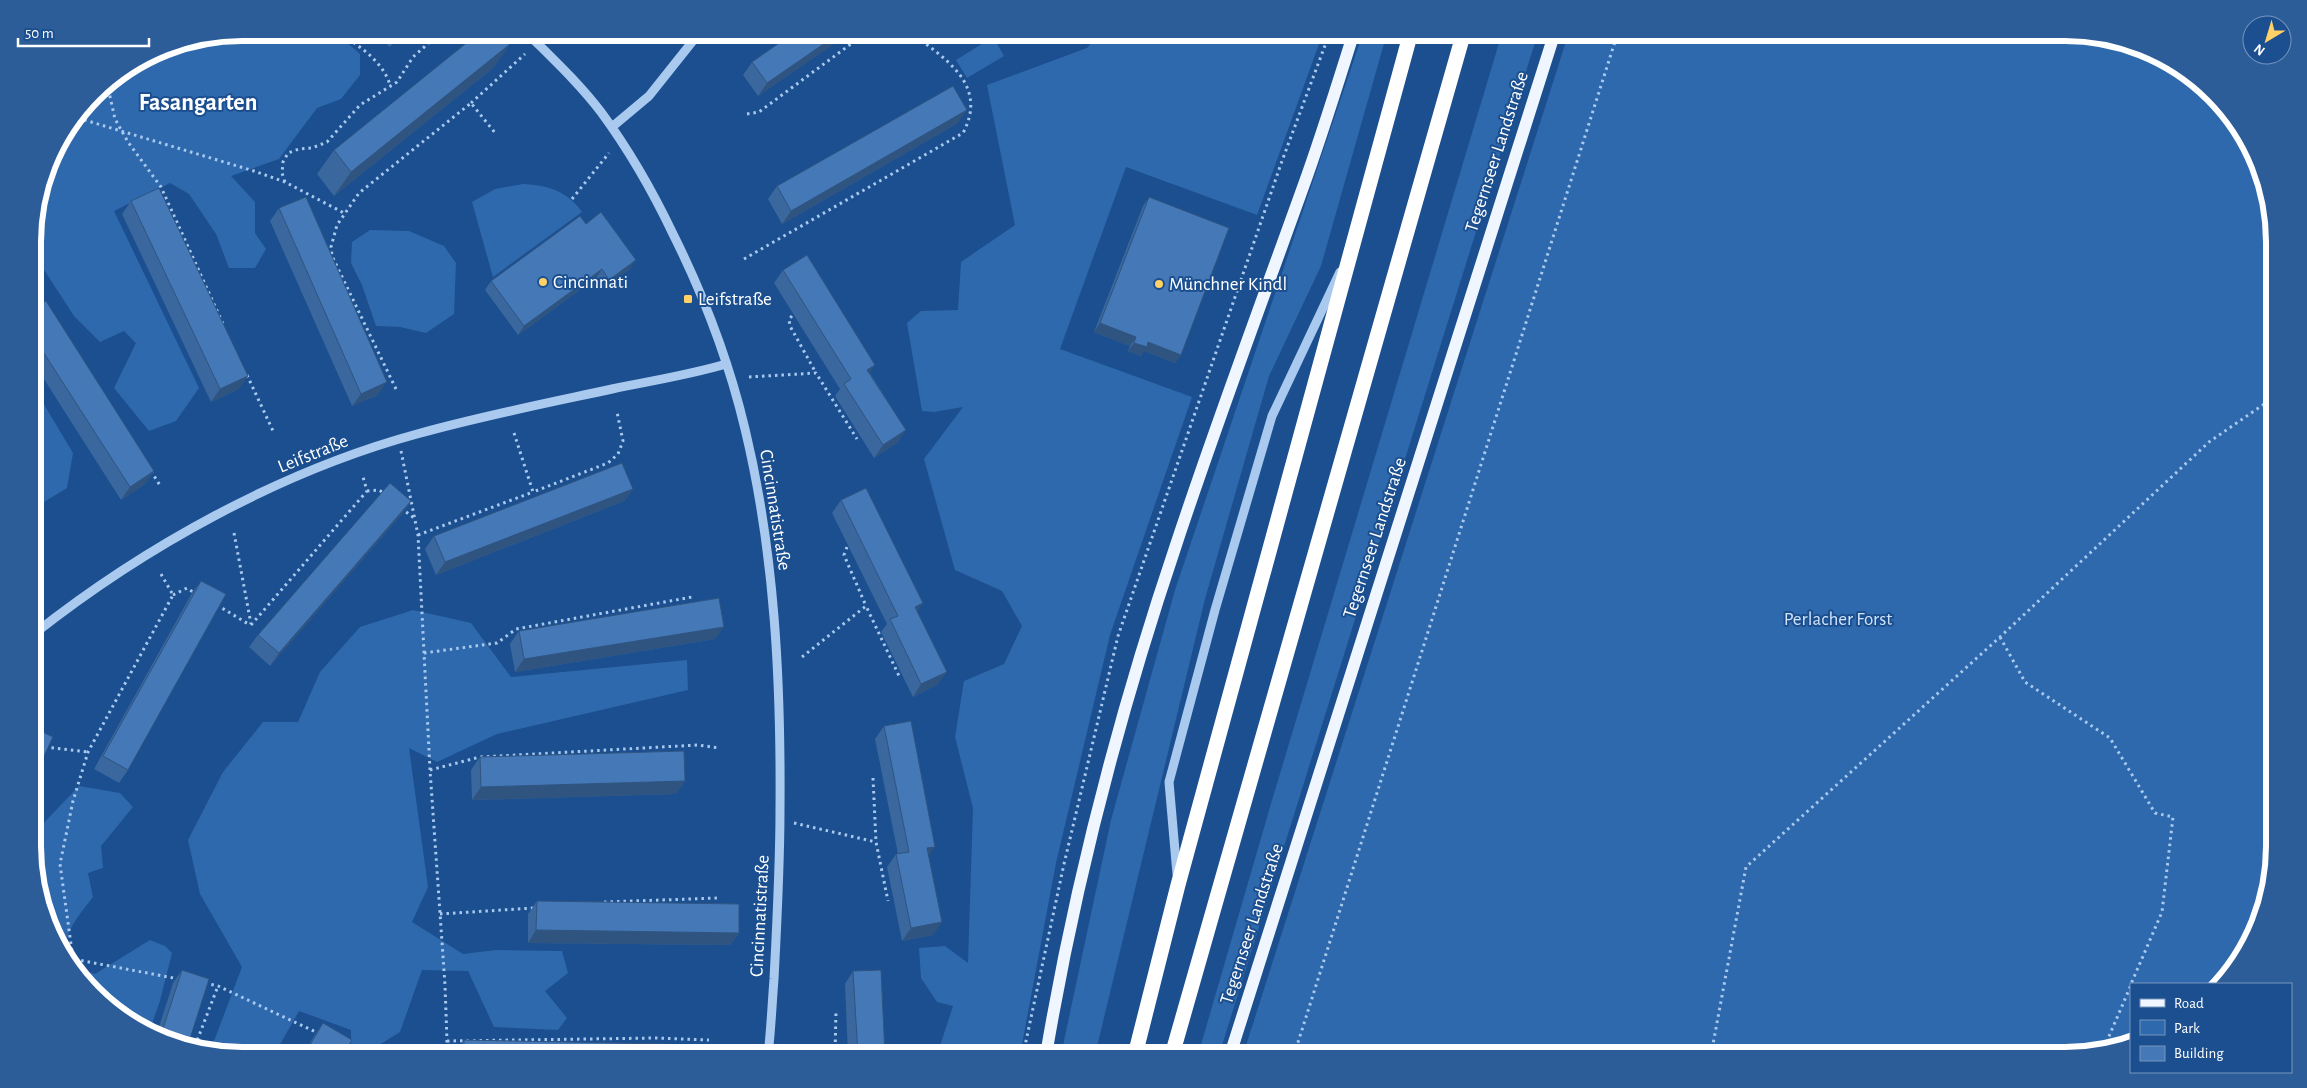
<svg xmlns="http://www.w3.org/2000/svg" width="2307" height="1088" viewBox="0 0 2307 1088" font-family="'Alegreya Sans',sans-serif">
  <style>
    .green { fill: #2e69ad }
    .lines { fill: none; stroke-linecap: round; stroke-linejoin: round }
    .path { stroke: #a9c9ee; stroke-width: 3; stroke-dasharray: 2.5 4; stroke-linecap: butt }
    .minor { stroke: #a9c9ee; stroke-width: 9 }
    .major { stroke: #f0f6ff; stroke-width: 12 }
    .highway { stroke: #fff; stroke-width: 15 }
    .wall { fill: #3a679d }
    .shaded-wall { fill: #305480 }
    .building { fill: #4478b7; stroke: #305480 }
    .poi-dot { fill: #ffd166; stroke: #1b4f8f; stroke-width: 2 }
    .labels { text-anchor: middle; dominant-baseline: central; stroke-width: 4; stroke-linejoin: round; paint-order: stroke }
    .street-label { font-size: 19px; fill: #fff; stroke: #1b4f8f }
    .poi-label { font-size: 19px; fill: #fff; stroke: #1b4f8f; text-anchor: start }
    .park-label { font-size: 19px; fill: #cfe3fa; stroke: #1b4f8f }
    .district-label { font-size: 24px; font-weight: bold; fill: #fff; stroke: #1b4f8f }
    .rim { fill: none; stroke: #fff; stroke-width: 6 }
  </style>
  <rect width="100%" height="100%" fill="#1b4f8f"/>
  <path class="green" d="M1569,32L2065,33L2145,49L2193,76L2231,115L2259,162L2273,215L2274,846L2258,926L2223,984H2131V1045L2078,1055H1243Z
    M242,33H326L344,40L360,54V75L341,99L317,108L279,159L231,176L255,202V233L266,249L255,268H229L216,234L189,194L170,183L114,211L199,388L176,421L149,431L114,388L136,343L124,331L100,342L74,316L39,262L33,258V228L54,149L104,85L162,48Z
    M1099,33H1323L1257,215L1126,167L1060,349L1192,397L1110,635L1056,863L1020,1055H937L953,1006L937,1002L921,978L919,948L945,946L968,963L973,808L955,737L964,681L1004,664L1022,626L1002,591L955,570L924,459L963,407L934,412L922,411L907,323L921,311L958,310L961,262L1015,225L987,85L1087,48Z
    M1363,33H1387L1321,266L1269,376L1205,599L1095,1055H1061L1111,820L1175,590Z
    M1502,33H1538L1219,1055H1198L1270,807Z
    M993,37L1004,56L967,78L956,60Z
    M523,184C547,185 568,191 582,212L493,277L472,202L495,189Z
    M370,230L409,231L444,246L456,263L454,314L426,333L400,327L376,326L362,285L351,263L352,242Z
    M33,386L73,453L67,488L44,502L34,486Z
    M413,610L471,623L511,677L687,660L688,690L497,734L437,762L409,748L428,887L412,922L463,954L496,950L562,951L568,973L545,991L567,1018L558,1030L494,1027L468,971L422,970L400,1032L376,1047L384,1055H351V1030L299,1011L274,1055H242L211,1049L242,967L200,894L188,840L223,772L263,722H298L320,672L360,627Z
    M79,786L120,793L133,807L101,846L103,868L88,873L93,897C80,914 60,936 67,958L48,926L34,873V829H38Z
    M150,940L165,946L172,953L160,1001L149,1032L114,1012L73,968L95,974Z"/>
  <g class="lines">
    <path class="path" d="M337,32C357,44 383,61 390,85
      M107,83L115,119L128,142L161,187L223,324
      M471,103L525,54
      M747,114L759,112L867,32
      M78,118L254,171L285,182L344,213
      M285,182L282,173L283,162L288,153L299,149L312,148L327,142L360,105L397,82L413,57L441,32
      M572,199L609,153
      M744,259L963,133C989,84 944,58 910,32
      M792,316L789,319L790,326L816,373
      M247,375L274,433
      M749,377L816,373L857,439
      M396,389L332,256L331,247L337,225L359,193L471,103L496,134
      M514,433L533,492L608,463L618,454L623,441L617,412
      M401,451L418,535L430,770L445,985L447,1041L445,1055
      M151,471L161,487
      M367,491L379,490L385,494
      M401,508L414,518
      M234,533L251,624
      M418,535L533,492
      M847,547L844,555L866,606
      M161,574L173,595L88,752L73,801L60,864L73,959L179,979
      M173,595L187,588L196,594
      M217,605L250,625
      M251,625L367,491L363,477
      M2000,637L2025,682L2110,738L2155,813L2173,817L2162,912L2131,984
      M424,653L497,643L516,629L692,597
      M802,657L866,606L900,678
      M45,747L88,752
      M430,770L480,757L698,745L719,748
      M873,778L876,842L888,901
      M794,823L876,842
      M604,902L718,898
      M440,914L533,908
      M66,957L73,959L70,963
      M205,983L218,986L320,1034
      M447,1041L656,1038L709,1040
      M344,1045L361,1055
      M195,1046L218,986
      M2106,1049L2107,1041L2131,985
      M835,1055L836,1011
      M1023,1055L1064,864L1118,636L1282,161L1330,32
      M1294,1055L1618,32
      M1711,1055L1746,867L2000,637L2209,442L2273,398"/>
    <path class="minor" d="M526,32C552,58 579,83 601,112C629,150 653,192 673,234C704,296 729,362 745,429C775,553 781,683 780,810C780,866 777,922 774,979C772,1004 771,1030 768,1055
      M612,127L649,96L700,32
      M34,634C144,547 281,471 417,434C481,416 547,403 612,389C650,381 689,375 726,364
      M1177,874L1169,782L1215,610L1272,416L1340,272"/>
    <path class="major" d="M1046,1055C1075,883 1120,711 1176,545C1217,421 1263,299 1307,176C1324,128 1339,80 1354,32
      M1230,1055L1555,32"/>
    <path class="highway" d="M1135,1055L1178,885L1411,32
      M1172,1055L1464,32"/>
  </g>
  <path class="wall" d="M372,32H402L390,47Z
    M795,32H851L758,96L743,75L752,62Z
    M510,44L493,68L334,196L317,174L334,150Z
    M958,123L782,224L768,199L777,186Z
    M1149,197L1181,355L1175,363L1144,351L1141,356L1128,351L1130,346L1094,332L1143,206Z
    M131,201L239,389L211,402L122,214Z
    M279,208L378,395L352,406L270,221Z
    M586,224L630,269L603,288L596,278L518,335L485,290L491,281Z
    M783,270L870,373L906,430L897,443L874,458L835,396L840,389L774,283Z
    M33,309L154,471L145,484L121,500L33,362Z
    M633,489L624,501L436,575L425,549L434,536Z
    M841,500L917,611L938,684L913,697L881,632L887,624L832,513Z
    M411,501L402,514L270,666L249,647L258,635Z
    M201,581L128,770L119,783L94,769L192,593Z
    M519,631L715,639L515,672L510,644Z
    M884,726L928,856L933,935L902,941L887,867L896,854H898L875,739Z
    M480,757L685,781L676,794L472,800L471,770Z
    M537,901L739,933L730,945L528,943V914Z
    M182,970L162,1039L156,1036L173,983Z
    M853,971L885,1055H848L845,984Z
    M323,1023L343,1055H303L314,1036Z
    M464,1040L666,1055H455L456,1053Z"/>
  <path class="shaded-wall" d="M401,32H402L390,47Z
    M841,32H851L758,96L767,83Z
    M510,44L493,68L334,196L351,172Z
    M967,110L958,123L782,224L791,211Z
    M636,260L630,269L603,288L609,280Z
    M602,269L596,278L518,335L524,326Z
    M1100,323L1136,337L1130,346L1094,332Z
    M1148,342L1181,355L1175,363L1144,351L1141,356L1128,351L1134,343Z
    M875,365L867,377V370Z
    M248,376L239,389L211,402L220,389Z
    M387,382L378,395L352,406L361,394Z
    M906,430L897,443L874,458L883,445Z
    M154,471L145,484L121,500L130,487Z
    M633,489L624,501L436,575L445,562Z
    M411,501L402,514L270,666L279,653Z
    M923,603L914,616L915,607Z
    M724,627L715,639L515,672L524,659Z
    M947,672L938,684L913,697L921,684Z
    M685,781L676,794L472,800L481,787Z
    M935,847L926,859L927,848Z
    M942,922L933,935L902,941L911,928Z
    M536,930L739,933L730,945L528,943Z"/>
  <path class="building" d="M480,32H501L510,44L351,172L334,150Z
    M795,32H841L767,83L752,62Z
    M953,86L967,110L791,211L777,186Z
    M159,188L248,376L220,389L131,201Z
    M306,197L387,382L361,394L279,208Z
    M1149,197L1229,228L1181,355L1148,342L1147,347L1134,343L1136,337L1100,323Z
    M601,212L636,260L609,280L602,269L524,326L491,281L580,216L586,224Z
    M807,255L875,365L867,370L906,430L883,445L844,384L851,379L783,270Z
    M46,301L154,471L130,487L33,336V309Z
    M622,463L633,489L445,562L434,536Z
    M390,483L411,501L279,653L258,635Z
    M866,488L923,603L915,607L947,672L921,684L890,619L898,616L841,500Z
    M201,581L226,594L128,770L103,756Z
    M719,598L724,627L524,659L519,631Z
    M911,721L935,847L927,848L942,922L911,928L896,854L909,852L884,726Z
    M34,728L53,737L34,777Z
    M684,751L685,781L481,787L480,757Z
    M537,901L739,904V933L536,930Z
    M182,970L209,979L188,1045L162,1039L159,1038H160Z
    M881,970L885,1055H858L853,971Z
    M323,1023L352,1040L343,1055H304Z
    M464,1040L666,1044V1055H464Z"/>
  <g class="poi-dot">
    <circle cx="543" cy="282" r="5"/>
    <circle cx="1159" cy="284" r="5"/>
    <rect x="683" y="294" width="10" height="10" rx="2.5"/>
  </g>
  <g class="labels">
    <g class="street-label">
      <text transform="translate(1497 152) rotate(-72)">Tegernseer Landstraße</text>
      <text transform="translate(313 454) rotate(-22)">Leifstraße</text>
      <text transform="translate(775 510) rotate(81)">Cincinnatistraße</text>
      <text transform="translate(1375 538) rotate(-72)">Tegernseer Landstraße</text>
      <text transform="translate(760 916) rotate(-87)">Cincinnatistraße</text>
      <text transform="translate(1252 924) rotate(-72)">Tegernseer Landstraße</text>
    </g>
    <g class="poi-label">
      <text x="553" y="282">Cincinnati</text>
      <text x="1169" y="284">Münchner Kindl</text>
      <text x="698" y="299">Leifstraße</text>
    </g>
    <g class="park-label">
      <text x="1838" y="619">Perlacher Forst</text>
    </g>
    <g class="district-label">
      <text x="198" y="103">Fasangarten</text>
    </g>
  </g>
  <path d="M0 0H2307V1088H0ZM242 41H2065A201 201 0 0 1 2266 242V846A201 201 0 0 1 2065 1047H242A201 201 0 0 1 41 846V242A201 201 0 0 1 242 41Z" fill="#2d5d98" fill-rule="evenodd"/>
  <path class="rim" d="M242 41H2065A201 201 0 0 1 2266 242V846A201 201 0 0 1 2065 1047H242A201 201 0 0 1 41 846V242A201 201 0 0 1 242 41Z"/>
  <rect x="2130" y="983" width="162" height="90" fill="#1b4f8f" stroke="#7695bc"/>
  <rect x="2140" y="999" width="25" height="8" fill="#f0f6ff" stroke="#7695bc"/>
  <text x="2174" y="1008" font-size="15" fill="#ffffff">Road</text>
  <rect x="2140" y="1020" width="25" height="15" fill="#2e69ad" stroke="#7695bc"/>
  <text x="2174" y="1033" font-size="15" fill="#ffffff">Park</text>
  <rect x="2140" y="1046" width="25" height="15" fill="#4478b7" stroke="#7695bc"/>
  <text x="2174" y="1058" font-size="15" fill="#ffffff">Building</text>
  <g transform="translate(2267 40) rotate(218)"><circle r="24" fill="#1b4f8f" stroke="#7695bc"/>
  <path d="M0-4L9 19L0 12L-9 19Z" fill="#ffd166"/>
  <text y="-8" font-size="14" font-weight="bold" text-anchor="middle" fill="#ffffff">N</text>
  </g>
  <path d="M18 38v8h131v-8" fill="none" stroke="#ffffff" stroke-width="2.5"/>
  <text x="25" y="38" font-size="15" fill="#ffffff" stroke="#1b4f8f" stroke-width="4" paint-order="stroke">50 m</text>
</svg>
